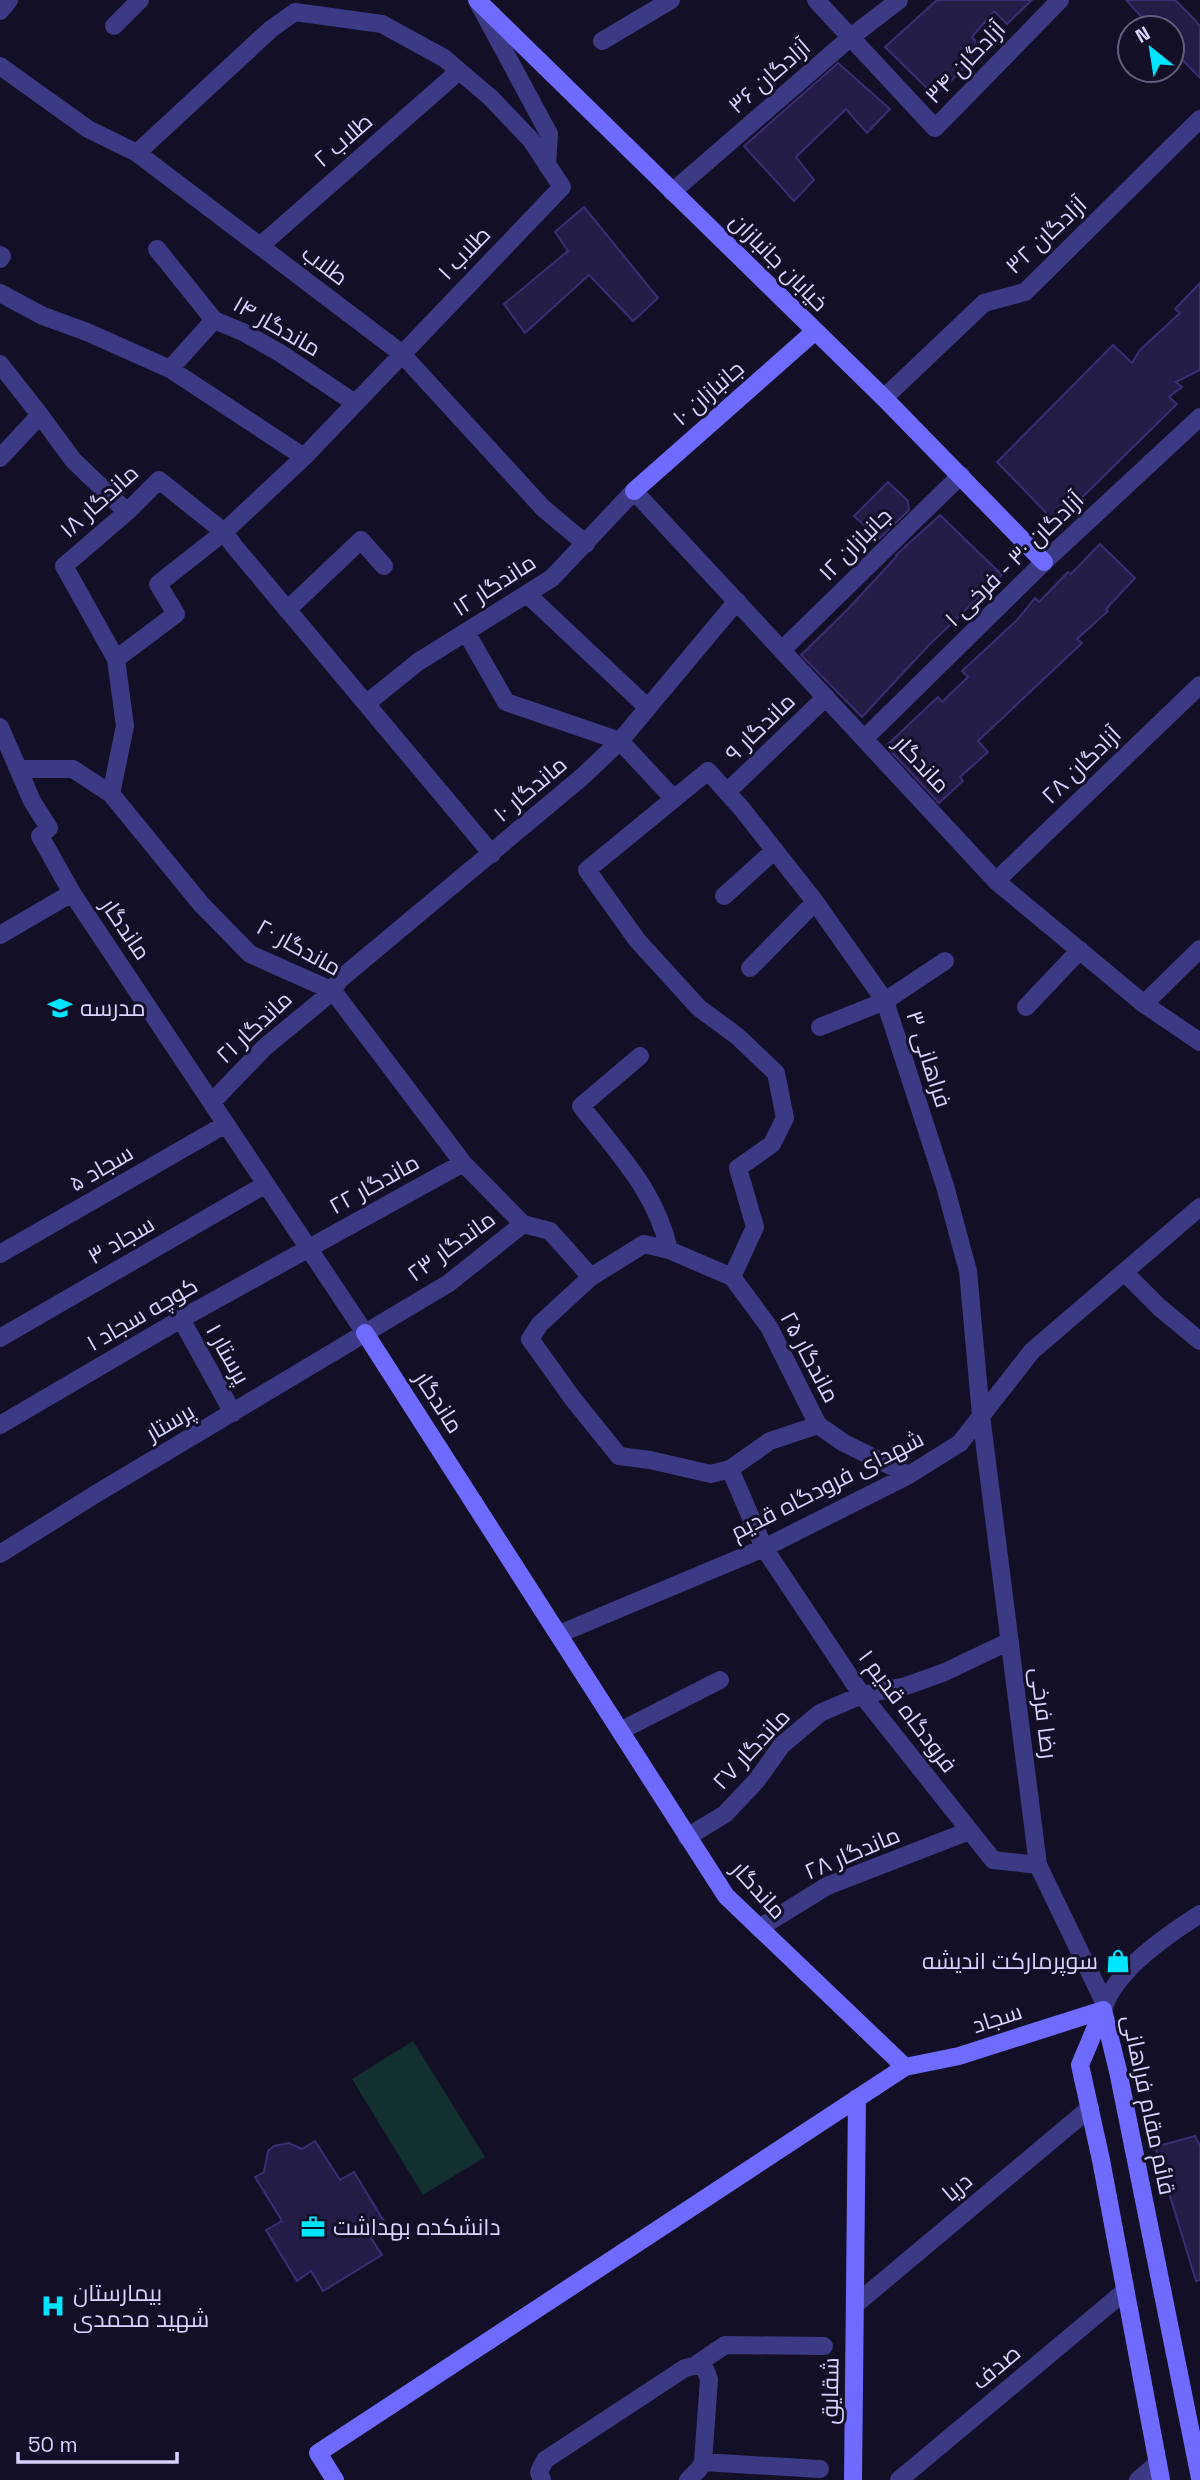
<svg xmlns="http://www.w3.org/2000/svg" width="1200" height="2480" viewBox="0 0 1200 2480" font-family="'Space Grotesk',Cairo,sans-serif">
  <style>
    .green { fill: #12302f }
    .building { fill: #241b47; stroke: #3b2d73; stroke-width: 2 }
    .lines { fill: none; stroke-linecap: round; stroke-linejoin: round }
    .street { stroke: #3d3a85; stroke-width: 18 }
    .secondary { stroke: #6f6bff; stroke-width: 18 }
    .labels { text-anchor: middle; dominant-baseline: central; stroke-width: 6; stroke-linejoin: round; paint-order: stroke }
    .street-label { font-size: 23px; fill: #d9d4ff; stroke: #130f26 }
    .poi-label { font-size: 23px; fill: #d9d4ff; stroke: #130f26; text-anchor: start }
  </style>
  <rect width="100%" height="100%" fill="#130f26"/>
  <path class="green" d="M413,2041L485,2157L423,2195L352,2079Z"/>
  <path class="building" d="M937,0H1032L1007,24L994,11L972,37L983,50L935,96L885,47Z
    M1126,0H1175L1192,17L1200,26V78L1172,49V28H1152Z
    M838,63L890,109L867,133L846,109L796,157L814,180L794,201L744,146Z
    M584,207L658,298L633,321L589,275L525,333L504,304L568,251L555,232Z
    M1200,283V370L1176,382L1182,387L1169,397L1177,404L1056,523L997,462L1113,345L1132,363L1140,350L1180,313L1175,309Z
    M888,482L908,501L909,510L879,539L854,516Z
    M940,515L1002,575L929,645L862,717L801,655L847,610L897,556L896,555Z
    M1100,544L1135,578L1106,609L1108,611L1077,639L1082,643L978,741L988,752L960,777L963,781L939,803L886,746L938,697L942,702L968,677L962,671L1017,620L1035,598L1039,602L1068,572L1071,574Z
    M1195,2136L1200,2146V2280L1196,2281L1155,2147Z
    M315,2141L340,2180L354,2172L388,2228L371,2238L382,2255L323,2291L311,2271L297,2281L266,2230L282,2221L255,2177L264,2172L268,2151L274,2146L289,2143L302,2149Z"/>
  <g class="lines">
    <path class="street" d="M816,0L935,128L1060,0
      M480,6L549,134L547,165
      M0,11L9,0
      M114,26L140,0
      M602,41L671,0
      M0,66L88,129L137,153L401,353L543,508L586,544
      M672,192L851,37L899,0
      M260,246L459,71
      M157,249L214,320L243,332L280,353L355,403
      M0,255L2,256L0,259
      M0,293L43,316L87,332L170,369L304,457
      M0,364L40,415L0,458
      M170,369L214,320
      M884,398L984,303L1025,292L1200,119
      M40,415L73,460L127,512
      M527,594L647,707
      M287,610L361,540L384,566
      M466,632L506,702L620,741L673,798
      M783,649L961,475
      M116,659L176,614L158,584L224,532L304,457L562,187L531,140L491,98L444,58L382,24L295,12L271,29L137,153
      M367,703L418,662L552,578L634,491L996,881L1144,1004L1200,1042
      M0,727L32,801L49,828L40,836L72,893L365,1333
      M865,738L1044,562L1200,417
      M18,769H73L111,794L201,904L250,954L333,991L463,1163L523,1224
      M727,792L826,697
      M111,794L125,726L116,659L64,566L127,512L159,480L224,532L234,546L492,854
      M996,881L1200,685
      M724,896L775,850
      M0,935L72,893
      M750,968L815,902
      M1144,1004L1200,949
      M1026,1007L1080,950
      M820,1027L885,1001L945,961
      M640,1056L581,1106C617,1152 656,1191 669,1250
      M212,1102L265,1047L333,991L339,980L582,777L620,741L737,601
      M0,1254L226,1124
      M1125,1273L1159,1307L1200,1341
      M591,1277L540,1324L530,1339L573,1399L619,1456L650,1460L711,1474L730,1469L770,1441L818,1425L769,1327L732,1277
      M181,1319L233,1413
      M0,1338L266,1184
      M0,1425L181,1319L463,1163
      M818,1425L844,1443L909,1475
      M730,1469L764,1548L862,1695L993,1860L1038,1865
      M0,1554L94,1495L449,1283L523,1224L550,1231L591,1277L644,1244L669,1250L732,1277L755,1227L738,1168L772,1144L785,1118L776,1073L737,1036L699,1008L637,940L587,870L708,771L742,809L813,899L885,1001L945,1186L968,1271L981,1415L1038,1865L1105,2004
      M559,1634L764,1548L909,1475L960,1443L1032,1351L1200,1207
      M620,1731L720,1680
      M687,1837L725,1814L757,1780L782,1745L820,1713L862,1695L906,1686L945,1672L1010,1641
      M759,1928L827,1886L969,1831
      M1103,2010C1114,1971 1167,1935 1200,1914
      M856,2304L1090,2108
      M697,2364L725,2345L824,2346
      M703,2462L820,2469
      M542,2480L539,2472L545,2460L685,2368L703,2364L709,2379L703,2462L699,2469L688,2480
      M899,2480L1125,2291
      M1138,2480L1158,2463"/>
    <path class="secondary" d="M477,0L884,398L1044,562
      M634,491L814,332
      M365,1333L726,1896L905,2067
      M1103,2010L1080,2065L1101,2160L1161,2480
      M1103,2010L1118,2071L1200,2478
      M335,2480L318,2453L905,2067L959,2056L1103,2010
      M853,2480L857,2098"/>
  </g>
  <defs>
    <g id="school-bare" transform="scale(1.89)"><path d="M0-5L7-2L0 1L-7-2ZM-4 1L0 2.5L4 1V4Q0 6-4 4Z" fill="#00e5ff" stroke="#130f26" stroke-width="2.5" paint-order="stroke"/></g>
    <g id="shop-bare" transform="scale(1.89)"><path d="M-5-2.5h2.3a2.7 3.5 0 0 1 5.4 0H5L5.5 6h-11ZM-1.5-2.5h3a1.5 2.3 0 0 0-3 0Z" fill="#00e5ff" stroke="#130f26" stroke-width="2.5" paint-order="stroke"/></g>
    <g id="office-bare" transform="scale(1.89)"><path d="M-6-3h4V-5.5h4V-3h4V5H-6ZM-1-4.5V-3h2v-1.5ZM-6 0V1H6V0Z" fill="#00e5ff" stroke="#130f26" stroke-width="2.5" paint-order="stroke"/></g>
    <g id="hospital-bare" transform="scale(1.89)"><path d="M-5-5h3v3.5h4V-5h3V5h-3V1.5h-4V5h-3Z" fill="#00e5ff" stroke="#130f26" stroke-width="2.5" paint-order="stroke"/></g>
  </defs>
  <g fill-rule="evenodd">
    <use href="#school-bare" x="60" y="1008"/>
    <use href="#shop-bare" x="1118" y="1961"/>
    <use href="#office-bare" x="313" y="2227"/>
    <use href="#hospital-bare" x="53" y="2306"/>
  </g>
  <g class="labels">
    <g class="street-label">
      <text transform="translate(965 62) rotate(-46)">آزادگان ۳۴</text>
      <text transform="translate(769 76) rotate(-41)">آزادگان ۳۶</text>
      <text transform="translate(343 140) rotate(-41)">طلاب ۲</text>
      <text transform="translate(1046 235) rotate(-43)">آزادگان ۳۲</text>
      <text transform="translate(464 253) rotate(-46)">طلاب ۱</text>
      <text transform="translate(779 262) rotate(45)">خیابان جانبازان</text>
      <text transform="translate(325 265) rotate(37)">طلاب</text>
      <text transform="translate(277 326) rotate(30)">ماندگار ۱۴</text>
      <text transform="translate(708 393) rotate(-41)">جانبازان ۱۰</text>
      <text transform="translate(99 501) rotate(-42)">ماندگار ۱۸</text>
      <text transform="translate(855 544) rotate(-45)">جانبازان ۱۲</text>
      <text transform="translate(1014 559) rotate(-44)">آزادگان ۳۰ - فرخی ۱</text>
      <text transform="translate(494 585) rotate(-33)">ماندگار ۱۲</text>
      <text transform="translate(760 727) rotate(-44)">ماندگار ۹</text>
      <text transform="translate(922 764) rotate(47)">ماندگار</text>
      <text transform="translate(1081 765) rotate(-44)">آزادگان ۲۸</text>
      <text transform="translate(530 789) rotate(-40)">ماندگار ۱۰</text>
      <text transform="translate(126 929) rotate(56)">ماندگار</text>
      <text transform="translate(299 947) rotate(29)">ماندگار ۲۰</text>
      <text transform="translate(254 1027) rotate(-43)">ماندگار ۲۱</text>
      <text transform="translate(929 1059) rotate(72)">فراهانی ۳</text>
      <text transform="translate(101 1168) rotate(-30)">سجاد ۵</text>
      <text transform="translate(374 1184) rotate(-29)">ماندگار ۲۲</text>
      <text transform="translate(121 1240) rotate(-30)">سجاد ۳</text>
      <text transform="translate(451 1246) rotate(-36)">ماندگار ۲۳</text>
      <text transform="translate(142 1314) rotate(-30)">کوچه سجاد ۱</text>
      <text transform="translate(228 1354) rotate(61)">پرستار ۱</text>
      <text transform="translate(810 1357) rotate(62)">ماندگار ۲۵</text>
      <text transform="translate(439 1402) rotate(57)">ماندگار</text>
      <text transform="translate(170 1422) rotate(-30)">پرستار</text>
      <text transform="translate(827 1485) rotate(-27)">شهدای فرودگاه قدیم</text>
      <text transform="translate(908 1711) rotate(53)">فرودگاه قدیم ۱</text>
      <text transform="translate(1044 1713) rotate(83)">رضا فرخی</text>
      <text transform="translate(751 1749) rotate(-47)">ماندگار ۲۷</text>
      <text transform="translate(852 1853) rotate(-23)">ماندگار ۲۸</text>
      <text transform="translate(759 1890) rotate(48)">ماندگار</text>
      <text transform="translate(997 2018) rotate(-18)">سجاد</text>
      <text transform="translate(1149 2105) rotate(78)">قائم مقام فراهانی</text>
      <text transform="translate(957 2187) rotate(-40)">دریا</text>
      <text transform="translate(996 2367) rotate(-40)">صدف</text>
      <text transform="translate(830 2391) rotate(-89)">شقایق</text>
    </g>
    <g class="poi-label">
      <text x="80" y="1008">مدرسه</text>
      <text x="1098" y="1961" text-anchor="end">سوپرمارکت اندیشه</text>
      <text x="333" y="2227">دانشکده بهداشت</text>
      <text x="73" y="2293">بیمارستان<tspan x="73" dy="26">شهید محمدی</tspan></text>
    </g>
  </g>
  <g transform="translate(1151 49) rotate(330)"><circle r="33" fill="#130f26" stroke="#625e7d" stroke-width="2"/>
  <path d="M0-5L12 26L0 18L-12 26Z" fill="#00e5ff"/>
  <text y="-10" font-size="19" font-weight="bold" text-anchor="middle" fill="#d9d4ff">N</text>
  </g>
  <path d="M18 2452v10h159v-10" fill="none" stroke="#d9d4ff" stroke-width="3.5"/>
  <text x="28" y="2452" font-size="21" fill="#d9d4ff" stroke="#130f26" stroke-width="5" paint-order="stroke">50 m</text>
</svg>
